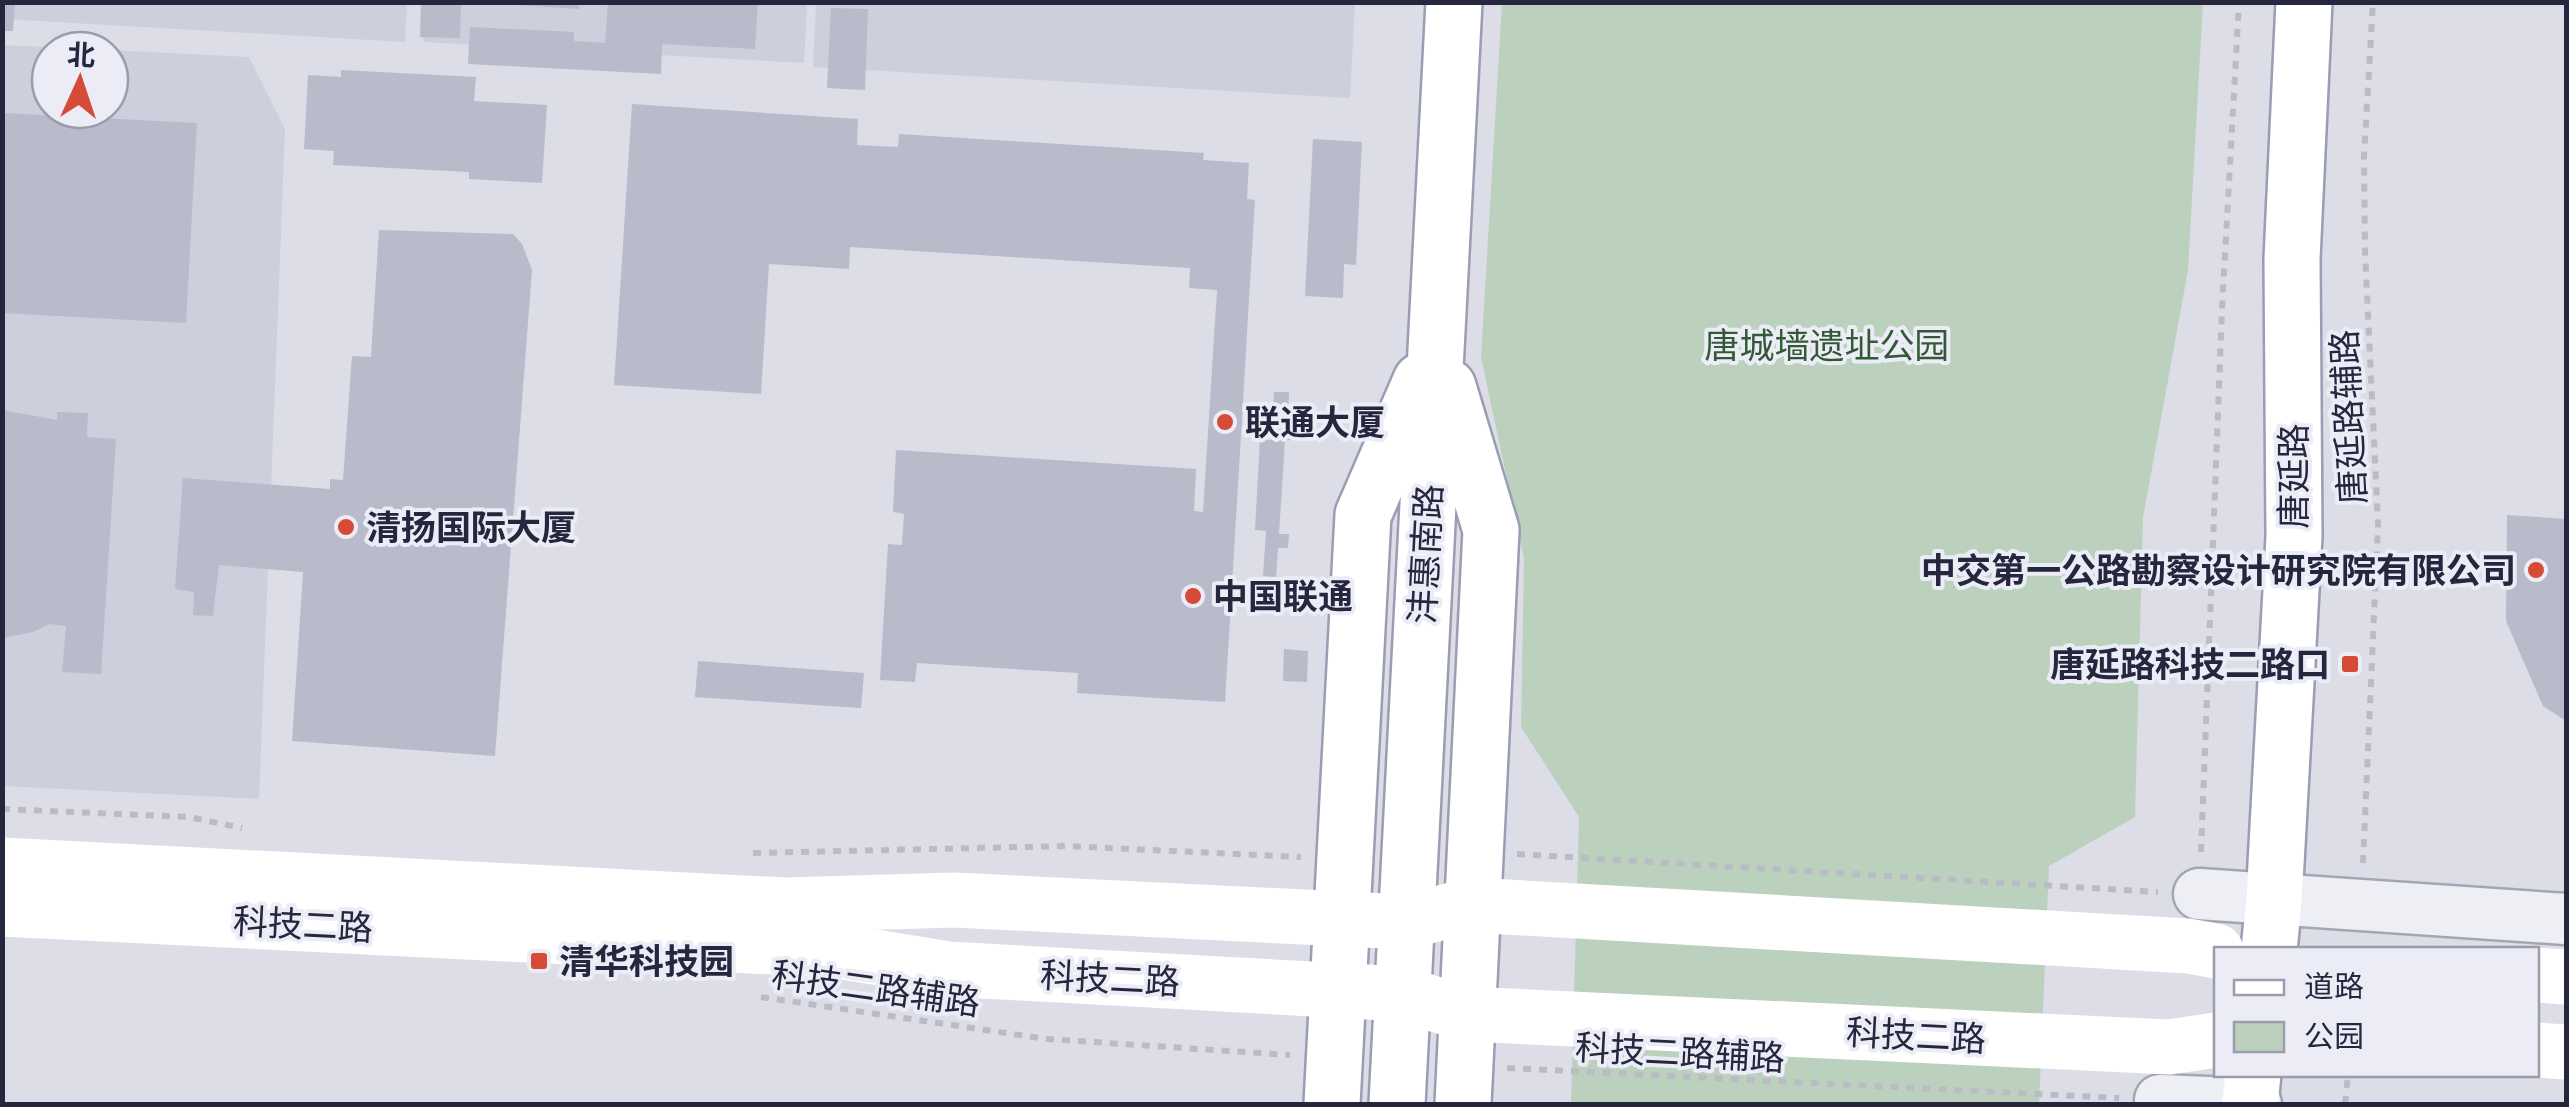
<svg xmlns="http://www.w3.org/2000/svg" width="2569" height="1107" viewBox="0 0 2569 1107" font-family="'Titillium Web','Noto Sans SC',sans-serif">
  <style>
    .built { fill: #cdcfdc }
    .green { fill: #bcd1bd }
    .building { fill: #b9baca }
    .lines { fill: none; stroke-linecap: round; stroke-linejoin: round }
    .tertiary-casing { stroke: #a5a6b4; stroke-width: 55 }
    .primary-casing { stroke: #9a9db3; stroke-width: 60 }
    .path { stroke: #babbc5; stroke-width: 6; stroke-dasharray: 8 8; stroke-linecap: butt }
    .tertiary { stroke: #eeeff5; stroke-width: 50 }
    .secondary { stroke: #fff; stroke-width: 55 }
    .primary { stroke: #fff; stroke-width: 55 }
    .poi-dot { fill: #d64b37; stroke: #ebecf5; stroke-width: 4 }
    .labels { text-anchor: middle; dominant-baseline: central; stroke-width: 8; stroke-linejoin: round; paint-order: stroke }
    .park-label { font-size: 35px; fill: #315a35; stroke: #ebecf5 }
    .street-label { font-size: 35px; fill: #25273e; stroke: #ebecf5 }
    .poi-label { font-size: 35px; font-weight: bold; fill: #25273e; stroke: #ebecf5; text-anchor: start }
  </style>
  <rect width="100%" height="100%" fill="#dcdde7"/>
  <path class="built" d="M2,3H407L405,42L3,19Z
    M425,3H807L804,63L423,42Z
    M816,3H1355L1350,98L813,67Z
    M3,45L107,50H50V110H110V50L249,57L285,129L259,799L3,786Z"/>
  <path class="green" d="M1502,3H2203L2188,270L2143,518L2135,817L2049,866L2039,1104H1571L1579,817L1521,727L1524,559L1481,357Z"/>
  <path class="building" d="M2,2H15L13,31H2Z
    M421,2H461L460,38L420,37Z
    M520,2H579V9L520,5Z
    M608,2H758L755,49L662,44L661,74L468,64L470,27L574,32V41L605,43Z
    M831,8L868,9L865,90L827,88Z
    M341,70L476,77L474,101L547,105L542,183L469,179V172L333,165L334,151L304,149L308,75L341,77Z
    M632,104L858,119L857,145L898,147L899,134L1204,153L1203,160L1249,163L1247,199L1255,200L1225,702L1077,693L1078,673L917,663L915,682L880,680L888,544L902,545L904,514L893,512L896,450L1196,469L1194,511L1203,512L1217,290L1189,288L1190,268L850,247L849,269L769,264L761,394L614,385Z
    M2,113L197,123L186,323L2,313Z
    M1313,139L1362,142L1356,265L1344,264L1343,298L1305,296Z
    M379,230L513,234L522,244L532,270L495,756L292,741L303,572L219,565L213,616L193,615L194,592L175,589L183,478L330,489V479L343,480L352,356L371,357Z
    M1274,392H1289L1288,423H1298L1297,440H1285L1279,534H1289L1288,548H1278L1276,577L1263,576L1266,531L1255,530L1260,439L1271,440Z
    M2,410L57,420V412L88,413L87,437L116,439L101,674L62,672L66,626L49,624L33,632L2,638Z
    M2507,515L2566,519V721L2543,706L2506,621Z
    M1284,649L1308,651L1307,682L1283,681Z
    M698,661L864,673L861,708L695,697Z"/>
  <g class="lines">
    <g class="tertiary-casing">
      <path id="tertiary" d="M2199,894L2566,919
        M2160,1100L2256,1104"/>
    </g>
    <g class="primary-casing">
      <path id="primary" d="M1448,387L1491,530L1463,1104
        M2269,950L2274,900L2294,536L2292,259L2304,2
        M1332,1104L1363,515L1421,381
        M1397,1104L1454,2
        M2250,1104L2253,1074"/>
    </g>
    <path class="path" d="M2,809L189,817L242,828
      M2201,852L2222,309L2239,2
      M753,853L1067,846L1301,857
      M1517,854L2158,892
      M2363,863L2378,524L2365,250L2364,156L2373,2
      M761,997L1047,1039L1290,1055
      M1507,1068L2119,1098
      M2345,1104L2348,1074"/>
    <use href="#tertiary" class="tertiary"/>
    <path class="secondary" d="M2,865L785,905L954,900L1406,922L1471,905L2188,946L2216,951
      M2,909L831,950L948,969L1403,994L1466,1014L2169,1047L2216,1040
      M2536,975L2566,977
      M2536,1050L2566,1052"/>
    <use href="#primary" class="primary"/>
  </g>
  <g class="poi-dot">
    <circle cx="1225" cy="422" r="10"/>
    <circle cx="346" cy="527" r="10"/>
    <circle cx="2536" cy="570" r="10"/>
    <circle cx="1193" cy="596" r="10"/>
    <rect x="2340" y="654" width="20" height="20" rx="5"/>
    <rect x="529" y="951" width="20" height="20" rx="5"/>
  </g>
  <g class="labels">
    <g class="park-label">
      <text x="1827" y="345">唐城墙遗址公园</text>
    </g>
    <g class="street-label">
      <text transform="translate(2348 417) rotate(-93)">唐延路辅路</text>
      <text transform="translate(2293 476) rotate(-90)">唐延路</text>
      <text transform="translate(1425 554) rotate(-87)">沣惠南路</text>
      <text transform="translate(303 924) rotate(3)">科技二路</text>
      <text transform="translate(1110 978) rotate(3)">科技二路</text>
      <text transform="translate(876 988) rotate(8)">科技二路辅路</text>
      <text transform="translate(1916 1035) rotate(3)">科技二路</text>
      <text transform="translate(1680 1052) rotate(3)">科技二路辅路</text>
    </g>
    <g class="poi-label">
      <text x="1245" y="422">联通大厦</text>
      <text x="366" y="527">清扬国际大厦</text>
      <text x="2516" y="570" text-anchor="end">中交第一公路勘察设计研究院有限公司</text>
      <text x="1213" y="596">中国联通</text>
      <text x="2330" y="664" text-anchor="end">唐延路科技二路口</text>
      <text x="559" y="961">清华科技园</text>
    </g>
  </g>
  <rect width="2569" height="1107" fill="none" stroke="#25273e" stroke-width="10"/>
  <rect x="2214" y="947" width="325" height="130" fill="#ebecf5" stroke="#9c9dac" stroke-width="2.5"/>
  <rect x="2234" y="980" width="50" height="15" fill="#ffffff" stroke="#9c9dac" stroke-width="2.5"/>
  <text x="2304" y="997" font-size="30" fill="#25273e">道路</text>
  <rect x="2234" y="1022" width="50" height="30" fill="#bcd1bd" stroke="#9c9dac" stroke-width="2.5"/>
  <text x="2304" y="1047" font-size="30" fill="#25273e">公园</text>
  <g transform="translate(80 80) rotate(3)"><circle r="48" fill="#ebecf5" stroke="#9c9dac" stroke-width="2.5"/>
  <path d="M0-8L18 38L0 25L-18 38Z" fill="#d64b37"/>
  <text y="-15" font-size="28" font-weight="bold" text-anchor="middle" fill="#25273e">北</text>
  </g>
</svg>
